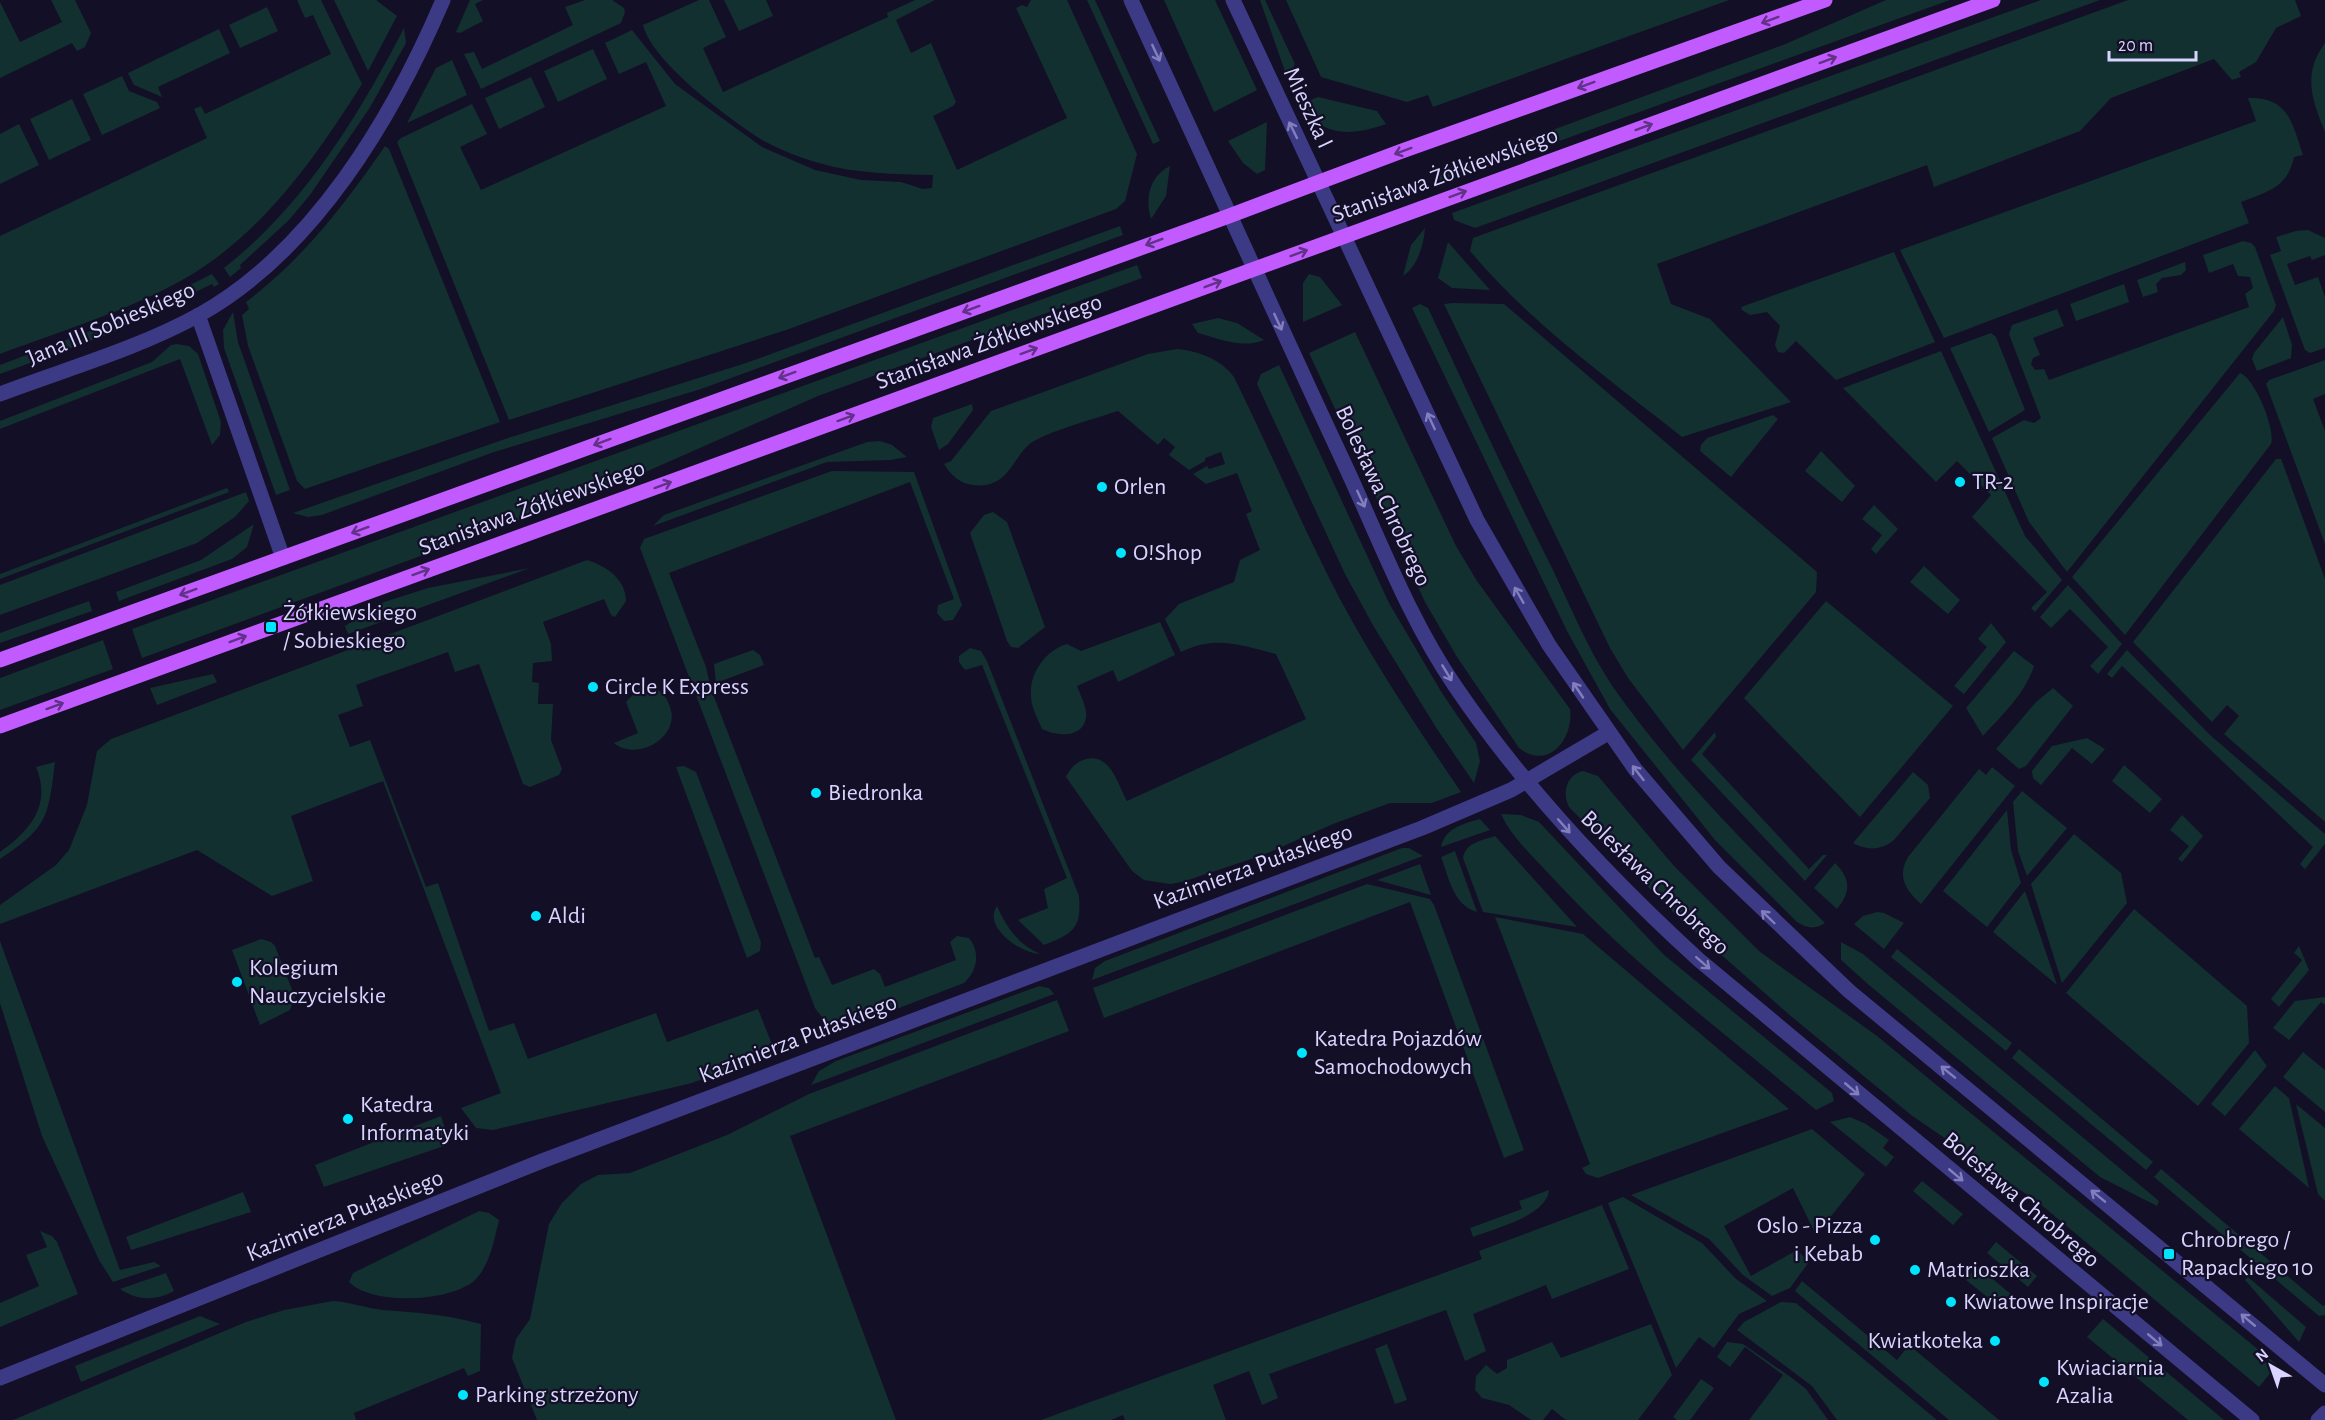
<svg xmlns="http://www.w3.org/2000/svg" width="2325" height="1420" viewBox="0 0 2325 1420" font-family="'Alegreya Sans',sans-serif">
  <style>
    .green { fill: #12302f }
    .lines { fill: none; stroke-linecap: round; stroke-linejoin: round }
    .minor { stroke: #3d3a85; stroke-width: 15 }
    .major { stroke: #c25bff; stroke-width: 15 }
    .oneway { stroke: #623188 }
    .oneway2 { stroke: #837fbc }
    .poi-dot { fill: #00e5ff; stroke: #130f26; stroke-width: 2 }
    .labels { text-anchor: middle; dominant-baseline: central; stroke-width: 4.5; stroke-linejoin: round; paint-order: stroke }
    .street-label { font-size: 24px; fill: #d9d4ff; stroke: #130f26 }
    .poi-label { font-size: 24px; fill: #d9d4ff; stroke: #130f26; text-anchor: start }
  </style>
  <rect width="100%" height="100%" fill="#130f26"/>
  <path class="green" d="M51,0H75L91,33L85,47L77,51L72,43L0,78V2L20,42L62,22Z
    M297,0H321L362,84C322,147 277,213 216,258C158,302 69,328 0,354V236L207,138L194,109L201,106L205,114L331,54L313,15L305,18Z
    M334,0H376L397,16L368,71Z
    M470,0H483L475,4L483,21L460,33L456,32Z
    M585,0H612L624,8L625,12L621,23L481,89L464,54L474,52L482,69L573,25L565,7Z
    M699,0H709L726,37L703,48L723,92L888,17L887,13L915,0H935L896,20L911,53L931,43L956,102L953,106L933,116L957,170L1067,118L1016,8L1022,5L1027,7L1031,0H1067L1137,154L1125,201L1116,209L789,329L509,420L397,142L401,138L472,104L487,134L460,147L481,190L666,106L646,62L619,74L605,43L632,30L675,84L762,147L815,170L861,180L901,182L923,189L932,188L933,175C896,174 856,174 819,163C801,158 780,150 764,141C730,120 652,62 643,25Z
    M724,0H766L773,16L739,31Z
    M1087,0H1095L1160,141L1153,144Z
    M1164,0H1215L1257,90L1214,112Z
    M1260,0H1265L1295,64L1287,77Z
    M1286,0H1729L1433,107L1428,95L1407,102L1321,77Z
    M1886,0H1950L1440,184L1436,173L1783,45Z
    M2041,0H2100L1475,228L1454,220L1452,213Z
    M2128,0H2295L2301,16L2276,28L2256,62L2239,72L2241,77L2232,80L2214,59L2111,98L2080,131L1934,187L1927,165L1657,264L1671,304L1710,319L1791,402L1682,437C1609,379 1530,323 1470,251L1473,238Z
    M267,7L278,31L240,48L229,25Z
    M404,28L406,43L401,52L369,109L310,195L289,220L240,265L241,268L230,277L224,268C304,205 358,117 404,28Z
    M219,29L230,53L158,87L162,97L134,85L128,73Z
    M2325,43V132C2312,100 2302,74 2325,43Z
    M593,49L607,79L558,102L544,71Z
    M452,60L467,95L407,123L436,68Z
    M122,76L129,91L157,102L160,108L102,135L83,94Z
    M531,77L545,107L499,129L485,98Z
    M1318,97L1377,111L1386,124C1352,136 1322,138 1301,104Z
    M2248,98C2289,97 2292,123 2303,155L2294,157C2288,188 2266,192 2241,202L2249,223L1944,338L1900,250L2256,121Z
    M72,99L91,140L49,160L30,119Z
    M1267,122L1265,170L1257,174L1243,163L1228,141Z
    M19,124L39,165L0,184V134Z
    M385,146L389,149L500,422L305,489L297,481L248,346L242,315L249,309L246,302C303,259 345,204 385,146Z
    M1170,166L1166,196L1151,219C1145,199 1149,176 1170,166Z
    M1120,226L1123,235L701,389L494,452L322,515L308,517L293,513L505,439L746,363Z
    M1425,228C1424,245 1417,267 1403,276L1411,245Z
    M2308,230L2325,238V255L2312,260L2310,256L2287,264L2295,285L2318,277L2325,297V348L2310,353L2305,350L2270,255L2281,251L2276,237L2296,231Z
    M2243,241L2251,243L2255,247L2276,305L2274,311L2067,572L2029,522L1992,438L2024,420L2034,423L2041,418L2009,334L2012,325L2057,309L2064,326L2033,338L2040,355L2033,358L2031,364L2035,370L2044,369L2049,380L2249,307L2245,294L2253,288L2250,277L2238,276L2233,264L2209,273L2203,255Z
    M1448,242L1490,290L1452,288L1438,278Z
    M1894,252L1935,342L1836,380L1796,341L1784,353L1778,352L1775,345L1780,326L1767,312L1750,315L1742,310L1741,307Z
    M2185,262L2186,270L2181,275L2162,278L2156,284L2158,292L2143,297L2137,280Z
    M1137,265L1142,278L818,396L625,481L142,658L132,629Z
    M212,274L219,284L214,287L212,284L106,335L0,374V365L124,318Z
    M1309,274L1320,277L1342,305L1303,322V283Z
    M2124,284L2129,302L2076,321L2070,304Z
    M1453,303L1504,304L1817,572L1816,592L1683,750L1628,678L1610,648L1444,304Z
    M1420,304L1428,308C1469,395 1508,481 1551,566C1571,607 1588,650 1613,687C1674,774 1750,848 1825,923C1814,930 1807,928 1797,922L1715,840L1610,709L1567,631L1412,308Z
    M233,312L238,342L290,490L276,495L224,348L223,330Z
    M2283,317L2292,345L2291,358L2257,371L2252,359L2254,353Z
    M1218,318L1237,323L1264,340C1242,349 1220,339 1198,333L1192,324Z
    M1355,332L1456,546L1477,581L1570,709C1574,739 1548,771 1519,748L1457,657L1425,602L1309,353Z
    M1991,333L1996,337L2025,410L1989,432L1950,348Z
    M177,344L189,346L198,354L221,422L220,435L212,445L180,359L0,429V421L152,362L171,345Z
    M1177,349C1198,351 1221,359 1234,377C1270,450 1302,526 1340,599C1376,666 1418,729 1461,792L1432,803H1390L1333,824L1263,855L1182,882L1170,884L1144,880L1132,871L1066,777C1069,770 1075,763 1083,760C1110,750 1118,785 1127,801L1306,719L1276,654C1240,645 1216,635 1181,652L1165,619L1179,604L1234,582L1240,560L1260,550L1246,514L1252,511L1237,473L1206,484L1193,474L1207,466L1209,469L1225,464L1221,452L1205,458V461L1189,470L1169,455L1175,447L1164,438L1158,445L1118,411C1091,420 1059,428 1034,441C1012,454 1011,490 973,485C959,483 951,475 944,464L951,461L991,411L1148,354Z
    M1941,351L2025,536L2062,580L2035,612L2031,608L2047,592L1972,517L1991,495L1957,461L1936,482L1843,388Z
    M2325,360V394L2313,399L2325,431V544L2266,384L2269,380Z
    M1279,365L1389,603L1442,693L1476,743L1480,761L1474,783L1437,729L1374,627L1345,574L1257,384L1261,374Z
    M2240,373C2255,378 2276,430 2271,444L2125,635L2072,577Z
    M972,404L973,410L948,444L939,450L931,427L933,418Z
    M1773,415L1778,419L1731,477L1700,451L1701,445L1707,438Z
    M880,441L892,445L907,457L890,460L827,462L653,526L664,515L867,442Z
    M1821,451L1855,486L1842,502L1805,471Z
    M2276,459H2281L2283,464L2325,579V822L2224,734L2239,716L2227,705L2212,722L2133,642Z
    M832,471L914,472L962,605L953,620L944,621L937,613L938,605L954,599L910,482L669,573L706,667L711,689L815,958L819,957L832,985L874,969L880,974L885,987L956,960L950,942L957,936L969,938C981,953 977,971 964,983L847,1028C831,1027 824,1021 815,1008L640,548L644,539Z
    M227,488L229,492L0,579V574Z
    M246,492L249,501L235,517L197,543L0,615V585Z
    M1874,505L1898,529L1876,554L1871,549L1882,535L1862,519Z
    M993,512L1007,522L1045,627L1018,648L1011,647L1007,641L970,533L984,515Z
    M254,524L247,547L232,559L119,601L116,592L201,560Z
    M587,560C606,566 626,579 626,601L615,617L611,615L604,599L543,622L551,644L552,661L533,663L532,682L539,683L538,704H553L551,740L562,769L559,775L530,787L523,784L479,664L455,672L448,652L356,685L363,706L338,715L350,747L370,740L426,887L438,883L489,1031L514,1023L528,1059L656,1013L667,1042L758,1009L775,1052L692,1083L493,1130L476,1128L461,1108L501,1093L383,781L291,816L313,881L272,896L197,850L0,924V905L56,865L69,850L87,805L97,751L111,739Z
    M1924,566L1960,600L1948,614L1910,582Z
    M530,568L348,634L345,626L384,602L428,588Z
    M2068,585L2122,644L2098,674L2090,666L2108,647L2070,609L2051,628L2040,617Z
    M89,601L92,611L0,643V633Z
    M1826,601L1953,706L1860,817L1744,698Z
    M1160,622L1175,655L1118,682L1113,670L1077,686C1080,694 1088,709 1086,718C1082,739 1056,736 1042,729C1038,719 1031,707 1031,696C1029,673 1046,650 1067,644L1081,651Z
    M1991,623L2006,642L1964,694L1954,686L1987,647L1978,639Z
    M103,640L113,669L0,710V678Z
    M970,648L981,651L987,661L1079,896C1082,929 1072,934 1044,945L1018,920L1048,908L1044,889L1067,878L982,665L965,670L959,662V656Z
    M753,650L760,655L764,665L716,683L714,664Z
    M2127,650L2210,735L2325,834V844L2305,869L2300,864L2313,847L2122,666L2112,678L2107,674Z
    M2014,651L2034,666C2025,694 2002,715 1983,736L1966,708Z
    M213,674L217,682L157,705L150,688Z
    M647,687C660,689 666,694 670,707C681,738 636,762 614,743L638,733L626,702L638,689Z
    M2053,688L2073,706L2026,766L2019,769L1996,749L2036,702Z
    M1715,732L1716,737L1702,754L1809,869L1823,855H1827L1805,881L1691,760Z
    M2087,738L2105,749L2092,764L2072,748L2041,785L2033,778L2032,771L2052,746Z
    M55,762C48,818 48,827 0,859V852C30,831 52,805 36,767Z
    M2124,765L2162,799L2150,813L2112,781Z
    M684,766L696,772L761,942L760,951L747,958L676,767Z
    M1992,767L2015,786L1921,904C1905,890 1897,876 1908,857L1979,769L1986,775Z
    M1583,771L1598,776L1674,866L1759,951L1877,1036L2277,1365L2259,1387L2039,1203L1911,1115L1792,1017L1676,915L1569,807C1562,793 1566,775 1583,771Z
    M1913,772L1928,785L1930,798L1893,841C1881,850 1867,851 1853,843Z
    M2022,791L2067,828L2027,876L2018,851L2013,802Z
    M2007,810L2011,850L2021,883L1987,927L1943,891Z
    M1501,814L1521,815L1539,822L1663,954L1832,1093L1834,1101L1816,1110C1726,1034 1629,962 1550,875C1533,857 1511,836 1501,814Z
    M2182,815L2203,836L2182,862L2178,859L2189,846L2170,830Z
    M1480,819L1490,830L1441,847C1445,828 1463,824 1480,819Z
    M2074,834L2121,873L2127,903L2062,983L2031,884Z
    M1495,836L1577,927L1483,912L1463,858C1466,842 1481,841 1495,836Z
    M1402,848H1409L1423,856L1092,980L1095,968L1105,961Z
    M1455,851L1477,912C1453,905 1449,878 1441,857Z
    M1835,863C1851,879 1851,892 1837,909L1814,888Z
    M1420,864L1431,895L1377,880Z
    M1367,884L1430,899L1434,905L1524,1150L1504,1158L1410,902L1104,1018L1093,988Z
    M2025,891L2057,985L1993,932Z
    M997,906C1006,927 1019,945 1040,954C1022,954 982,927 997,906Z
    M2134,909L2247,1006L2249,1043L2198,1106L2066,993Z
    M1877,912L1884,913L1904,923L1884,949L1854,924L1863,916Z
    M1495,917L1583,934L1789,1109L1606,1175L1598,1178L1586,1174L1582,1168L1590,1164Z
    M261,939L271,942L275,946L295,997L290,1010L260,1025L232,950Z
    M0,941L120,1270L154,1262L161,1266L113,1282L99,1260L42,1136L0,1003Z
    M1841,942L1863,954L2159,1201L2157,1206L2100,1177L1869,985L1841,960Z
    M2299,946L2309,970L2279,1007L2271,999L2302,960L2294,953Z
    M1897,949L2012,1043L2006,1051L1891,957Z
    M1039,986L1049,988L1054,994L811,1085L819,1071L836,1061Z
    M2325,997V1005L2321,1002L2289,1040L2273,1028L2295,1001Z
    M1057,1000L1069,1031L790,1136L896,1420H537L512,1358L516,1339L530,1319L549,1224L562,1203L581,1184L598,1175L630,1173L727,1135L809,1094Z
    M2019,1049L2153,1162L2146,1170L2012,1058Z
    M2255,1050L2267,1066L2225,1116L2211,1104Z
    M2303,1052L2325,1070V1112L2283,1077Z
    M2275,1086L2289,1098L2309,1188L2239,1129Z
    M2296,1104L2325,1128V1201L2318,1194Z
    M441,1116L446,1132L444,1146L324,1187L315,1165Z
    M1850,1117L1866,1124L1889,1140L1883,1148L1894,1157L1886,1167L1830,1122Z
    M1812,1129L1865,1174L1816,1235L1793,1188L1724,1226L1751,1276L1797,1250L1809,1262L1790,1288L1772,1296L1743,1275L1709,1239L1631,1195Z
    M2161,1169L2323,1306L2325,1305V1315L2319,1316L2154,1177Z
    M1922,1181L1963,1214L1953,1225L1913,1191Z
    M1549,1190C1547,1216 1495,1228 1473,1237L1470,1228L1522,1209L1519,1201Z
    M243,1192L251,1212L131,1250L126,1237Z
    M1623,1197L1702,1243L1736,1279L1767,1301L1739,1314L1714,1348L1699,1337L1676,1368L1608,1203Z
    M1602,1205L1629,1269L1552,1299L1546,1285L1473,1314L1486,1351L1465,1361L1446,1310L1269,1374L1278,1398L1262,1405L1249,1371L1213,1385L1226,1420H1125L1123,1415L1111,1420H1041L1482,1259L1479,1251Z
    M479,1211L489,1213L499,1220C494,1240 490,1265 475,1280C451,1302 372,1306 349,1282L353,1273Z
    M40,1231L52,1236L57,1242L78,1294L0,1327V1303L39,1286L26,1255L47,1247Z
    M1996,1242L2037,1276L2028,1287L1987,1253Z
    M1977,1266L2012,1295L2001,1308L1966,1280Z
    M166,1273L174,1291C155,1301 138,1301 120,1289Z
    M2248,1277L2306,1327L2299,1342L2245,1280Z
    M1802,1281L1897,1360L1909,1345L1999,1420H1949L1795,1291Z
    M333,1301C350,1302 366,1308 383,1310C419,1313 445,1314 481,1324L480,1371L468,1376L464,1368L354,1413L356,1420H13L246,1322L284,1310Z
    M1781,1302L1796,1303L1937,1420H1837L1812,1386L1737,1330L1744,1322Z
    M200,1316L220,1324L81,1382L75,1366Z
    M2103,1319L2224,1420H2188L2087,1337Z
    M1651,1324L1672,1375L1638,1420H1566L1552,1409L1543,1420H1531L1509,1405L1482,1398L1475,1390L1476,1376L1486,1365L1497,1374L1507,1368V1360L1552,1342L1561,1358Z
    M1727,1342L1743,1344L1792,1378L1806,1389L1828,1420H1749L1783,1375L1745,1347L1730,1367L1717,1357Z
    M1387,1344L1407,1400L1395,1404L1375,1349Z
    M1701,1379L1714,1388L1690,1420H1677L1673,1417Z"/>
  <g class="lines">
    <path class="minor" d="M1131,0C1202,154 1272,309 1344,463C1379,538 1408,617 1455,686C1524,788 1608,877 1699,960L2252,1420
      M1233,0L1477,520L1549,645L1635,769L1719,867L1849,991L2325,1385
      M198,315L283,558
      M0,394C66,369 137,349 199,315C314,251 393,117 443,0
      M0,1378L542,1161L1422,828L1511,790L1608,733
      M2318,1420L2325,1413"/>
    <path class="major" d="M0,660L1229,216L1402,151L1825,0
      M0,726L1993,0"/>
  </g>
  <defs><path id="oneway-shaft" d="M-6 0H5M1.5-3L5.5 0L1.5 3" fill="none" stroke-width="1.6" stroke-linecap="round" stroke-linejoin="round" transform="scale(1.5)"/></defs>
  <g class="oneway">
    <use href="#oneway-shaft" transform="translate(1770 20) rotate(160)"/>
    <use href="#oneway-shaft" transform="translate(1828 60) rotate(-20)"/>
    <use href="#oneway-shaft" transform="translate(1586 85) rotate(160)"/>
    <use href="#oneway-shaft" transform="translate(1644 127) rotate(-20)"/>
    <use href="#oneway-shaft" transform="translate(1403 151) rotate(160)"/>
    <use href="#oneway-shaft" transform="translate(1458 194) rotate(-20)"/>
    <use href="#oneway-shaft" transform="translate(1154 242) rotate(159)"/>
    <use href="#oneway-shaft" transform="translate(1299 253) rotate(-20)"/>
    <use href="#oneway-shaft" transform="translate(1213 284) rotate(-21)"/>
    <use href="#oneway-shaft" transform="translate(971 309) rotate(160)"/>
    <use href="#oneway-shaft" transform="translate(1029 351) rotate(-20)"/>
    <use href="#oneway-shaft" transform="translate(787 375) rotate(160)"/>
    <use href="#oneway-shaft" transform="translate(846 418) rotate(-20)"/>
    <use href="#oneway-shaft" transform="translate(602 442) rotate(160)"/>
    <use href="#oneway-shaft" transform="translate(663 485) rotate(-20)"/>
    <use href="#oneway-shaft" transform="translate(360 530) rotate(160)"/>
    <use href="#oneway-shaft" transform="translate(421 572) rotate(-20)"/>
    <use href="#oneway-shaft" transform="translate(188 592) rotate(160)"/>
    <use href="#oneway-shaft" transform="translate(238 639) rotate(-20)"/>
    <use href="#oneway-shaft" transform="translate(55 706) rotate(-20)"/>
  </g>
  <g class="oneway2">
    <use href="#oneway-shaft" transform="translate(1156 53) rotate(65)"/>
    <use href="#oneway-shaft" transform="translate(1293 130) rotate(-116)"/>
    <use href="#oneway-shaft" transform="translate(1278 322) rotate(65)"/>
    <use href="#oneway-shaft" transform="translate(1431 421) rotate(-115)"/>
    <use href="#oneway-shaft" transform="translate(1361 499) rotate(65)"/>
    <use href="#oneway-shaft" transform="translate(1519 595) rotate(-120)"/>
    <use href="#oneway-shaft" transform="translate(1447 673) rotate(59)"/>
    <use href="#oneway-shaft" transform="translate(1578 690) rotate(-124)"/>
    <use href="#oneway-shaft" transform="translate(1638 773) rotate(-128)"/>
    <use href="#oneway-shaft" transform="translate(1564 826) rotate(49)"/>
    <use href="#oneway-shaft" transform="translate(1768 917) rotate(-136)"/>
    <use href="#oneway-shaft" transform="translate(1703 963) rotate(41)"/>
    <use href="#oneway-shaft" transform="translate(1948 1072) rotate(-141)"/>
    <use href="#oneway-shaft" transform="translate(1852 1089) rotate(40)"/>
    <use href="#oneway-shaft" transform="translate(1956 1175) rotate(40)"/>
    <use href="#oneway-shaft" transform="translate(2098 1196) rotate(-141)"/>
    <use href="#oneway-shaft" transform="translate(2248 1320) rotate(-140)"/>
    <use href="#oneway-shaft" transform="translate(2155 1340) rotate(40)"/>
  </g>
  <g class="poi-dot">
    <circle cx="1960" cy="482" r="6"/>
    <circle cx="1102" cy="487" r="6"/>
    <circle cx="1121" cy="553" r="6"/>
    <rect x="265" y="621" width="12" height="12" rx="3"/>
    <circle cx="593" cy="687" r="6"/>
    <circle cx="816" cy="793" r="6"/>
    <circle cx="536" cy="916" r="6"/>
    <circle cx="237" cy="982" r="6"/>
    <circle cx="1302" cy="1053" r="6"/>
    <circle cx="348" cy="1119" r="6"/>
    <circle cx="1875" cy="1240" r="6"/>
    <rect x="2163" y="1248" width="12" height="12" rx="3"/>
    <circle cx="1915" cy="1270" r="6"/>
    <circle cx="1951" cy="1302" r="6"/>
    <circle cx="1995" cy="1341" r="6"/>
    <circle cx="2044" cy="1382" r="6"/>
    <circle cx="463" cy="1395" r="6"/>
  </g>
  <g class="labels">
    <g class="street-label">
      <text transform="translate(1308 108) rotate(65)">Mieszka I</text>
      <text transform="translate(1445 175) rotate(-20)">Stanisława Żółkiewskiego</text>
      <text transform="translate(111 324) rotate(-23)">Jana III Sobieskiego</text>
      <text transform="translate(989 342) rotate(-20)">Stanisława Żółkiewskiego</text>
      <text transform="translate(1383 496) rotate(65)">Bolesława Chrobrego</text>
      <text transform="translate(532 508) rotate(-20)">Stanisława Żółkiewskiego</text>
      <text transform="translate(1253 867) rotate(-20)">Kazimierza Pułaskiego</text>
      <text transform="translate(1655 883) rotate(44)">Bolesława Chrobrego</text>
      <text transform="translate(798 1039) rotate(-21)">Kazimierza Pułaskiego</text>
      <text transform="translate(2021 1200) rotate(40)">Bolesława Chrobrego</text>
      <text transform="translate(345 1216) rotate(-22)">Kazimierza Pułaskiego</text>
    </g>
    <g class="poi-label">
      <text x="1972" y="482">TR-2</text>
      <text x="1114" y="487">Orlen</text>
      <text x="1133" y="553">O!Shop</text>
      <text x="283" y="613">Żółkiewskiego<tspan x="283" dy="28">/ Sobieskiego</tspan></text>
      <text x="605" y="687">Circle K Express</text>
      <text x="828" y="793">Biedronka</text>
      <text x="548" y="916">Aldi</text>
      <text x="249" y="968">Kolegium<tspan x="249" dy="28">Nauczycielskie</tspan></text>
      <text x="1314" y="1039">Katedra Pojazdów<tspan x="1314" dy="28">Samochodowych</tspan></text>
      <text x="360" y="1105">Katedra<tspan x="360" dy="28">Informatyki</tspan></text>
      <text x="1863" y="1226" text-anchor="end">Oslo - Pizza<tspan x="1863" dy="28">i Kebab</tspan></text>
      <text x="2181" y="1240">Chrobrego /<tspan x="2181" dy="28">Rapackiego 10</tspan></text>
      <text x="1927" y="1270">Matrioszka</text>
      <text x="1963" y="1302">Kwiatowe Inspiracje</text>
      <text x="1983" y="1341" text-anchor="end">Kwiatkoteka</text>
      <text x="2056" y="1368">Kwiaciarnia<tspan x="2056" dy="28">Azalia</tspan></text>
      <text x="475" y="1395">Parking strzeżony</text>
    </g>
  </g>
  <g transform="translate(2271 1366) rotate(320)" stroke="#130f26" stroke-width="4.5" paint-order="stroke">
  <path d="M0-4.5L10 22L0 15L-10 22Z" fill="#d9d4ff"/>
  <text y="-9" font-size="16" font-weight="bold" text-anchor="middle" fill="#d9d4ff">N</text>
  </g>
  <path d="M2109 51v9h87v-9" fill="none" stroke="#d9d4ff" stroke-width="3"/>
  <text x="2118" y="51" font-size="18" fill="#d9d4ff" stroke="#130f26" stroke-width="4.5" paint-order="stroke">20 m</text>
</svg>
